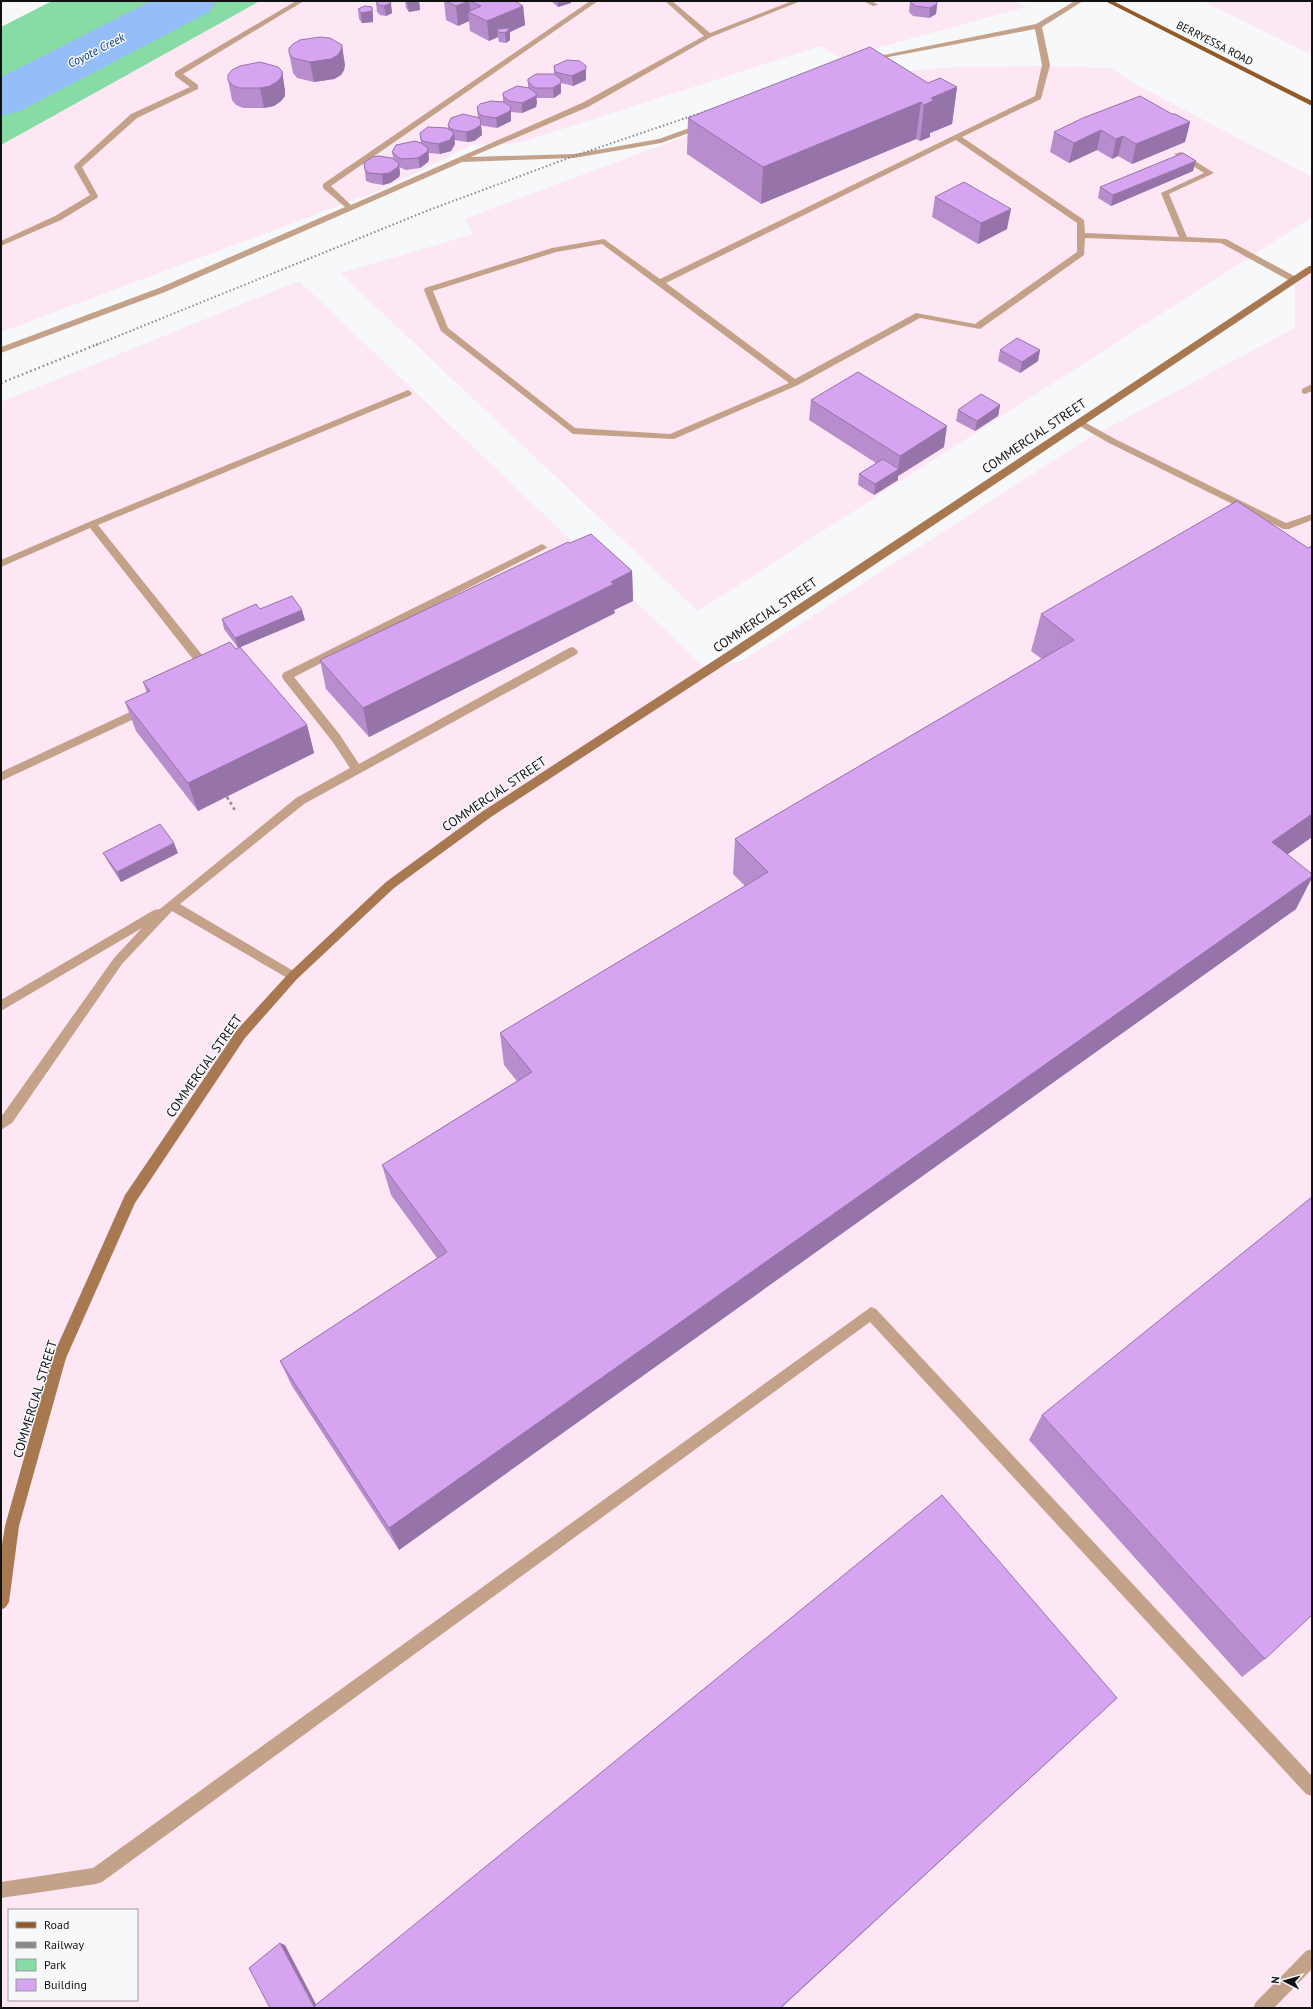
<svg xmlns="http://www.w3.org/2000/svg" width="1313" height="2009" viewBox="0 0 1313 2009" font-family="'PT Sans',sans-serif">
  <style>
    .commercial { fill: #fde7f4; fill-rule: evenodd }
    .green { fill: #87dba5 }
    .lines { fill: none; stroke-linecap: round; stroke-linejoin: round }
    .river { fill: #95bdf8; fill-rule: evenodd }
    .path { stroke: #898a8b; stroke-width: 2.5; stroke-dasharray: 3 3; stroke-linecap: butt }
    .lane { fill: #c3a289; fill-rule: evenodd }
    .secondary { fill: #a87851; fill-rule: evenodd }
    .primary { fill: #935926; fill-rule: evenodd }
    .rail-far1 { stroke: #88898a; stroke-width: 2; stroke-dasharray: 1.5 2.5; stroke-linecap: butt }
    .rail { stroke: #88898a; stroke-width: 2.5; stroke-dasharray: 1.5 3; stroke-linecap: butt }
    .wall { fill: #b88dce }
    .shaded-wall { fill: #9673a8 }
    .building { fill: #d6a4f0; stroke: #9673a8 }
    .labels { text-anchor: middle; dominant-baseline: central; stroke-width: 3; stroke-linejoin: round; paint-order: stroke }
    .far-street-label { font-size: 11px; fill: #101111; stroke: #f6f8fa }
    .far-water-label { font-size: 12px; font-style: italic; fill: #0a3a79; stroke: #f6f8fa }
    .street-label { font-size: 13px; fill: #101111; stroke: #f6f8fa }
  </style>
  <rect width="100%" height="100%" fill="#f6f8fa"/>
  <path class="commercial" d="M260,1H1015L1026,7L840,58L821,46L519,143L472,145L381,190L1,332V145Z
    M1203,1H1312V55Z
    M1035,66L1111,68L1132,82L1312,177V217L698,611L340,273L474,234L464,219L836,80L893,72L955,67Z
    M1312,268V2008H1V402L299,281L707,670L744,660L1087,439L1295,328V280ZM9,1910H137V2000H9Z"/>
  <path class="green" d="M52,1H260L1,145V27Z"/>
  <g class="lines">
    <path class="river" d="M151,1H217L209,12L20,111L1,116V77Z"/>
    <path class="path" d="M227,797L236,812"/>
    <path class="lane" d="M296,1H304L183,74L198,85V89L137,118L82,167L98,196L97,198L61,220L1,246V241L55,216L90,195L74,167L75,165L131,114L190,87L175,76V72Z
      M590,1H598L331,186L351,205L582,103L704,36L665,1H672L710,33L792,1H801L711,37L588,107L471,157L574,154L659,139L703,123H706V127L661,143L574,158L462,162L165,292L1,353V347L159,288L345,207L323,188V184Z
      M863,1H872L878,5L873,6Z
      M1075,1H1083L1042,27L1050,65L1041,99L962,137L1084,220L1085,233L1179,237L1161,193L1204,173L1174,154L1181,152L1214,173L1169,194L1187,237L1226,239L1298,278V282H1292L1221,243L1085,238L1084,255L980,329L920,318L798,385L674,439L573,434L441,331L424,290L425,288L552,248L604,239L660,279L1035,96L1042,65L1035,29L868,61L864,59L1036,24ZM956,140L1077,223V252L975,324L916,313L795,379L666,283ZM602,244L789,383L670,434L575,428L448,328L433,291L556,252Z
      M1312,384V391L1305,394L1302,393V389Z
      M408,390L412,393L411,395L98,525L211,666L212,669L211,672H203L90,528L1,567V560L89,522Z
      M1079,419L1115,439L1286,523L1312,514V520L1289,529H1283L1109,443L1076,424V420Z
      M542,544L547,547L545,549L294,677L340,735L359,764L569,648L573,647L578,651L577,654L304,804L180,904L297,973L299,976L297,979H289L172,911L122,964L12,1123L1,1130V1117L114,958L142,928L1,1011V1000L154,910L160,909L296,798L350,768L332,741L283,679L282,676L283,673Z
      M145,705L149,706L150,709L149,712L1,781V772Z
      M871,1307L876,1309L1312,1776V1796L1306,1794L870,1322L102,1882L96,1884L1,1898V1882L93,1868Z
      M1312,1949V1969L1274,2008H1253L1256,2002L1306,1951Z"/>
    <path class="secondary" d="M1309,266H1312V272L738,656L491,817L394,888L297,979L245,1038L135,1203L66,1358L19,1526L9,1602L6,1607L1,1610V1551L5,1526L52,1358L125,1195L237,1030L289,973L386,882L483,811L730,650Z"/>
    <path class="primary" d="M1105,1H1113L1312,101V106Z"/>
    <path class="rail-far1" d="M96,345L429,210L574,156L718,107"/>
    <path class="rail" d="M1,383L98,344"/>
  </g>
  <path class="wall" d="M390,1L392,13L386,16L380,15L377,12L376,2Z
    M395,1H419L420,10L409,12L406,8L405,1L396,2Z
    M444,1H515L523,6L525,25L510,32V40L506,43L499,42L498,37L489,41L470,31L469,21L458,26L446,20Z
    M551,1H571V3L558,7Z
    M910,1L937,4L936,14L929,18L913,16L909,12Z
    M372,7L373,17V22L362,23L359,19L358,9Z
    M289,53L345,65L344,70L341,75L334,79L314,82L297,78L293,73Z
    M554,66H586V80L573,86L561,83V93L554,98H536V107L522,113L511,112V121L497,128L484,126L481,125L482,135L474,141L467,142L454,140L455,144L451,151L440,154L428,153L429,159L428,162L420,168L406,170L399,167L400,174L399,177L390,183L383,185L371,183L366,181L364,163L393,158L392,152L421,142L420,133L448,129V125L478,118L477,107L503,102V96L528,88V82L554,74Z
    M282,71L285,91V96L281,101L274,106L264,108H243L236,105L232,100L228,80Z
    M928,83L957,87L952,124L930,133V137L920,141L916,139L761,204L687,154L688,118Z
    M1172,114L1190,122L1185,142L1132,164L1118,156L1112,159L1097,150L1069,163L1050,152L1054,132Z
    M1193,171L1111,206L1098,198L1100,187Z
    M935,197L1007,229L978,244L932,217Z
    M1000,350H1040L1038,361L1020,373L998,361Z
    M811,400L944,447L898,476V480L874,495L858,485L859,474L876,463L809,420Z
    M1000,405L998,416L975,431L956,421L958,410Z
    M570,543L632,571L633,601L614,610L615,613L369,737L326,689L320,660Z
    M1312,546V837L1288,854L1296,909L399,1550L292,1386L280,1361L437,1258L391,1195L382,1165L517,1081L504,1065L500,1033L745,886L733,874L735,839L1042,659L1031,651L1041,614L1308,548Z
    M260,609L305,620L238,648L224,629L222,619Z
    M236,649L307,725L314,753L198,811L136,731L125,702L147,693L143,682Z
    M103,853H178L121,882L108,862Z
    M1042,1415L1265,1659L1242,1677L1029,1440Z"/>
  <path class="shaded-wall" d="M396,1H405L396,2Z
    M413,1H419L420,10L409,12L407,2Z
    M469,1L471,13L468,12L469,21L458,26L456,6Z
    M558,1H571V3L558,7Z
    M391,3L392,13L386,16L384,6Z
    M937,4L936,14L929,18L930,8Z
    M523,6L525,25L510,32V40L506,43L505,33L497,29L498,37L489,41L487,21Z
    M372,7L373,17V22L362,23L361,13Z
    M342,45L345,65L344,70L341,75L334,79L314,82L310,62Z
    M586,66V80L573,86L572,76Z
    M282,71L285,91V96L281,101L274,106L264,108L260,88Z
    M561,79V93L554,98L553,88Z
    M957,87L952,124L930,133V137L920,141L924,105L931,98Z
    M536,93L537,103L536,107L522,113V103Z
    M921,102L916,139L761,204L763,167Z
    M511,107V121L497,128L496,118Z
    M1190,122L1185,142L1132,164L1136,144Z
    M481,125L482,135L474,141L467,142L466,132Z
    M1101,130L1097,150L1069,163L1074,143Z
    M454,133L455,144L451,151L440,154L438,144Z
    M1123,136L1118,156L1112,159L1116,139Z
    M428,148L429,159L428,162L420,168L418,158Z
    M1196,161L1193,171L1111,206L1113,195Z
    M399,163L400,174L399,177L390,183L383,185L382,174Z
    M1011,209L1007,229L978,244L981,223Z
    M1040,350L1038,361L1020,373L1022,362Z
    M1000,405L998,416L975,431L977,421Z
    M947,426L944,447L898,476V480L874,495L875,484L898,470L900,456Z
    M632,571L633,601L614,610L615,613L369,737L363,708Z
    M302,610L305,620L238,648L235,638Z
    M307,725L314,753L198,811L188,783Z
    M1312,814V837L1255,877L1272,842Z
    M174,843L178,853L121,882L117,872Z
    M1312,876V878L1296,909L399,1550L389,1528Z
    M1117,1698L1100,1714L781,2008H780Z
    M280,1943L285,1945L318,2008H315Z"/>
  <path class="building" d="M377,1H390L391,3L384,6L379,5L376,2Z
    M445,1H469L456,6Z
    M470,1H515L523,6L487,21L468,12L481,6Z
    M910,1H937V4L930,8L915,6Z
    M365,6L372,7V11L361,13L358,9Z
    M508,28L509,30L505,33L498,32L497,29Z
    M320,37L330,38L342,45L341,50L338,55L331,59L310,62L293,58L289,53V48L293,44L300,40Z
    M870,47L928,83L940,78L957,87L931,98L934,100L924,105L921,102L763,167L688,118Z
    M567,60L580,61L586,66V69L572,76L555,72L554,66Z
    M260,62L278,67L282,71V76L278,81L270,86L260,88H239L232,85L228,80V75L232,70L240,66Z
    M536,74H554L561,79V83L553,88H535L528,82V79Z
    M517,86L529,88L536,93V96L522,103L509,101L503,96V93Z
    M1140,96L1172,114H1175L1190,122L1136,144L1123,136L1116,139L1101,130L1074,143L1054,132L1083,118Z
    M491,101L504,102L511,107L510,111L496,118L483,116L479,114L477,107L480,104Z
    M463,114L480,118L481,125L473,130L466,132L454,130L450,128L448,125L451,118Z
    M428,127L447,128L454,133L450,140L438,144L426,142L421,140L420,133Z
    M415,141L421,143L428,148L427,152L418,158L404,159L399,158L392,152L396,145Z
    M1183,153L1196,161L1113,195L1100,187Z
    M379,156L392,158L399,163L398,167L389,173L382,174L369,173L365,170L364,163L372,157Z
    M964,182L1011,209L981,223L935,197Z
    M1017,338L1040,350L1022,362L1000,350Z
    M858,372L947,426L900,456L811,400Z
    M981,394L1000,405L977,421L958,410Z
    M883,459L899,469L875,484L859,474Z
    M1237,501L1308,548L1312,546V814L1272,842L1312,874V876L389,1528L280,1361L447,1252L382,1165L532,1072L500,1033L768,872L735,839L1074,640L1041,614Z
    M591,534L632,571L611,582L614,584L363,708L320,660L568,542L570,543Z
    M292,596L302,610L235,638L222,619L256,604L260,609Z
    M230,642L236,649L240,647L307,725L188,783L125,702L150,691L143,682Z
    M160,824L174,843L117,872L103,853Z
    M1312,1197V1615L1265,1659L1042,1415Z
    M942,1495L1117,1698L780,2008H312Z
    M280,1943L314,2007L312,2008H270L249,1968Z"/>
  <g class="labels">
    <g class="far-street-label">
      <text transform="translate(1215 43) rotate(27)">BERRYESSA ROAD</text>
    </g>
    <g class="far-water-label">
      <text transform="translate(96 50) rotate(-27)">Coyote Creek</text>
    </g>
    <g class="street-label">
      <text transform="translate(1034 436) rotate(-34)">COMMERCIAL STREET</text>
      <text transform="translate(765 615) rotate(-34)">COMMERCIAL STREET</text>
      <text transform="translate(494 794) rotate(-34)">COMMERCIAL STREET</text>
      <text transform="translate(204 1066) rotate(-55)">COMMERCIAL STREET</text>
      <text transform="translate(35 1399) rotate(-73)">COMMERCIAL STREET</text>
    </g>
  </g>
  <rect width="1313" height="2009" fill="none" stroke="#101111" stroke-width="4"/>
  <rect x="8" y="1909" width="130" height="92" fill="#f6f8fa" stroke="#9a9c9d"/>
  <rect x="16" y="1922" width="20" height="6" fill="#935926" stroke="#9a9c9d"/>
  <text x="44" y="1929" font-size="12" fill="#101111">Road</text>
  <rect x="16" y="1942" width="20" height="6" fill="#88898a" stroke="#9a9c9d"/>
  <text x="44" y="1949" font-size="12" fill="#101111">Railway</text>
  <rect x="16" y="1959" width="20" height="12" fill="#87dba5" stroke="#9a9c9d"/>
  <text x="44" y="1969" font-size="12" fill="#101111">Park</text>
  <rect x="16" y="1979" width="20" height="12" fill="#d6a4f0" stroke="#9a9c9d"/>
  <text x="44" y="1989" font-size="12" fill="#101111">Building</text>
  <g transform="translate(1285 1981) rotate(276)" stroke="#f6f8fa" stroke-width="3" paint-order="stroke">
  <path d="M0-3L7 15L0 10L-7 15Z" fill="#101111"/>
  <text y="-6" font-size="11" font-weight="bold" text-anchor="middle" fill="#101111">N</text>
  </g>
</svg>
